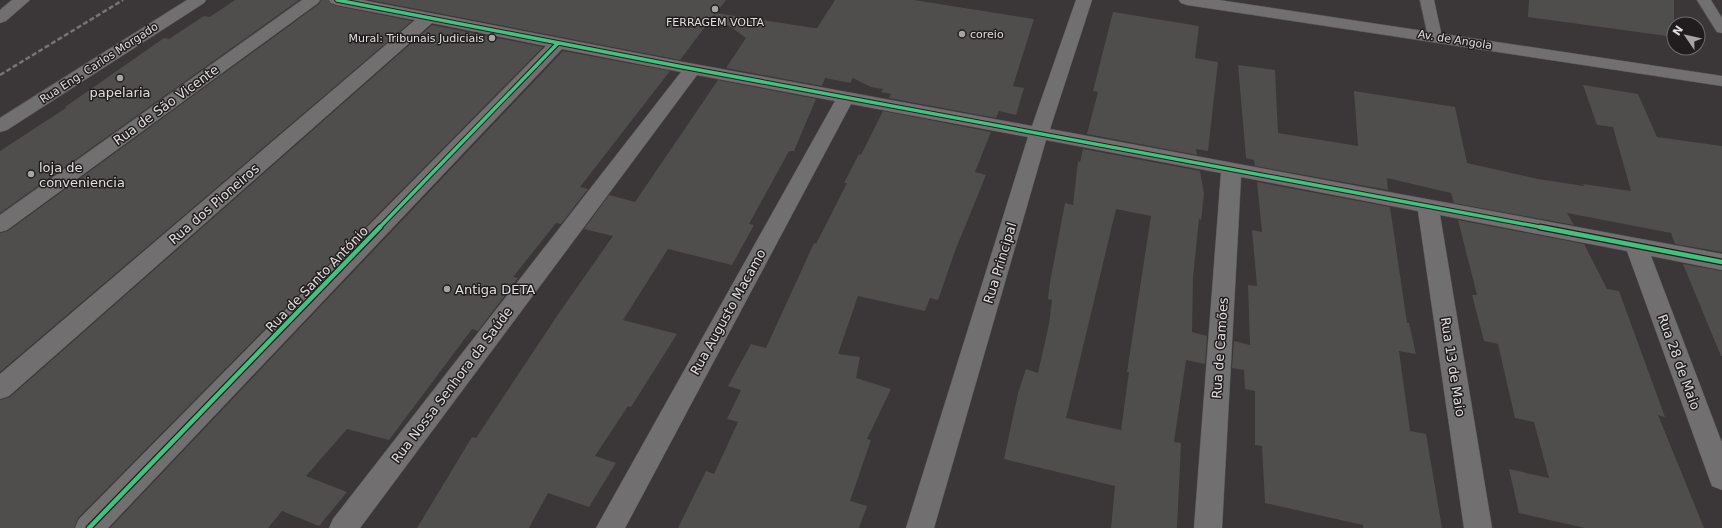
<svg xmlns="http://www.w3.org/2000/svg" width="1722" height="528" viewBox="0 0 1722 528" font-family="'DejaVu Sans',sans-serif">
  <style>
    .building { fill: #504d4d; fill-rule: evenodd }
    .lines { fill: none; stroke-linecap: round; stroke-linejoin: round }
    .lane-casing { stroke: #585455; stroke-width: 1 }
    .street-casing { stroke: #585455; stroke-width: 1 }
    .secondary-casing { stroke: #585455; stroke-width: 1 }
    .lane { fill: #726f70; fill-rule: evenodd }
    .street { fill: #726f70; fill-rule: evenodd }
    .secondary { fill: #726f70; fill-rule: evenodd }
    .rail { stroke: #777474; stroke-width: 2.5; stroke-dasharray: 5 2.5; stroke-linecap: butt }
    .cycleway-far1-casing { stroke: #211d1e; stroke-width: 5.5 }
    .cycleway-casing { stroke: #211d1e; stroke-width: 7 }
    .cycleway-far1 { stroke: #40c37c; stroke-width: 3.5 }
    .cycleway { stroke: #40c37c; stroke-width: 4.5 }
    .poi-dot { fill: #a8a3a4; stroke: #211d1e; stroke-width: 1.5 }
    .labels { text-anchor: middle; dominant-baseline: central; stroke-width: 3; stroke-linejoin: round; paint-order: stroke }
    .far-poi-label { font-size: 11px; fill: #e2ddde; stroke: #211d1e }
    .far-street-label { font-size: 11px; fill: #e2ddde; stroke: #211d1e }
    .poi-label { font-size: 13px; fill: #e2ddde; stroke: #211d1e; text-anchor: start }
    .street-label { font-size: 13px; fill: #e2ddde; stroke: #211d1e }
  </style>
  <rect width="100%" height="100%" fill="#3b3637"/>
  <path class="building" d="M235,0H299L0,213V151L66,108L65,107L164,38L169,39L204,16L210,17Z
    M321,0H328L331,4L337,6L412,21L0,372V233L8,231L319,4Z
    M370,0H726L716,13L814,28H817L835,0H914L1034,19L1013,86L1024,88L1016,115L999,111L996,118L889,98L891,94L881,92L883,89L871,87L853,78L850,83L825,78L822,86L726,68L746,38L714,15L680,60Z
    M1529,0H1674V37L1528,17Z
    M1113,12L1199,26L1195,58L1218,62L1208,151L1196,149L1197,155L1087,134L1098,92L1093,91Z
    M432,25L543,47L78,518L74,528H0V400L10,397Z
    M563,51L670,71L580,187L588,189L561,224L556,223L513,277L518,278L478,331L472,329L389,440L347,429L306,476L347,492L319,526L282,511L268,528H110Z
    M1238,65L1275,70L1278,133L1358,146L1354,91L1455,107L1467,163L1538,179L1584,186L1583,184L1631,191L1613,127L1597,125L1583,85L1638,94L1657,137L1722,146V252L1675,244L1671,233L1567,213L1574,225L1454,203L1451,193L1387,178L1388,190L1255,166L1254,160L1246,158Z
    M718,80L816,99L794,151H789L782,164L749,224L754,225L732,265L668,249L623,320L677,334L631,407L628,406L595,456L616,463L589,507L548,493L529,528H417L472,437L476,438L559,313L613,236L584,229L609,195L635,202Z
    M883,111L991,132L975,172L986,175L955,251L938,300L930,298L925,311L858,296L838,354L860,357L856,378L891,389L867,439L871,440L850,501L867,506L859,528H678L706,471L714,474L738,422L727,419L741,390L728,386L751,344L766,348L814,243L816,244L847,183H844L859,154L861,155Z
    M1083,149L1200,171L1204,194L1201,220L1199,219L1193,277L1192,332L1207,336L1205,364L1186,360L1174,442L1181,443L1177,528H1111L1115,486L1004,459L1018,393L1026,369L1038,373L1049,324L1052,300L1048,299L1050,282L1065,203L1073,205L1078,161L1080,162ZM1116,209L1151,216L1127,372H1129L1121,430L1066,418Z
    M1257,182L1390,207L1407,323H1409L1416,354L1399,351L1410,431L1426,434L1442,528H1363V525L1265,503L1262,446L1255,445V391L1245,389L1244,370L1232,368L1234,341L1250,345L1248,285L1257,286L1252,230L1262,232Z
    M1458,220L1584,244L1607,289L1619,291L1665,417L1658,415L1704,528H1585L1519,513L1509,469L1549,478L1534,422L1515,418L1498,344L1484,341L1472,295H1477Z
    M1683,264L1722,271V356H1721Z"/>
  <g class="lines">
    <g class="lane-casing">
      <path id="lane" d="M1420,0H1434L1442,37L1440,40L1435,41L1430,40L1428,37Z
        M1697,0H1711L1722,18V33L1717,32Z"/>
    </g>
    <g class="street-casing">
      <path id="street" d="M302,0H320L318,3L7,230L0,232V215Z
        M329,0H362L683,62L1032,126L1076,0H1092L1050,129L1722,254V270L1651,256L1722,443V490L1712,486L1709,478L1627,251L1440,215L1492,528H1464L1418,211L1241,177L1222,528H1194L1221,173L1046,140L934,528H906L1028,137L851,104L625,528H596L835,101L697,75L360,528H329L333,519L681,72L562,49L108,528H75L79,519L546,46L432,23L9,396L0,399V374L415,20L337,5L331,3Z"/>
    </g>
    <g class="secondary-casing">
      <path id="secondary" d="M12,0H30L6,21L0,23V10Z
        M187,0H206L204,3L7,130L0,132V118Z
        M1179,0H1219L1722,76V86L1187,5L1181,3Z"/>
    </g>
    <use href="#lane" class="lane"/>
    <use href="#street" class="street"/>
    <use href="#secondary" class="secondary"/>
    <path class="rail" d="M0,75L123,0"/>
    <g class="cycleway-far1-casing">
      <path id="cycleway-far1" d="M337,0L683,67L1545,228
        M379,228L558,43"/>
    </g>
    <g class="cycleway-casing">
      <path id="cycleway" d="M1540,227L1722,262
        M89,528L380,227"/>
    </g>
    <use href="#cycleway-far1" class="cycleway-far1"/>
    <use href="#cycleway" class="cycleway"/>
  </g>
  <g class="poi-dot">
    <circle cx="715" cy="9" r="4"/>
    <circle cx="962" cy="34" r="4"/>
    <circle cx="492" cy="38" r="4"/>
    <circle cx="120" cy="78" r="4"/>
    <circle cx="31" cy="174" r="4"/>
    <circle cx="447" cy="289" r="4"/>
  </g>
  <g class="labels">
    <g class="far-poi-label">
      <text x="715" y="22">FERRAGEM VOLTA</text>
      <text x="970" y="34" text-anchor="start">coreio</text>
      <text x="484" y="38" text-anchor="end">Mural: Tribunais Judiciais</text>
    </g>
    <g class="far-street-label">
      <text transform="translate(1455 40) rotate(9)">Av. de Angola</text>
      <text transform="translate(99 63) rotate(-33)">Rua Eng. Carlos Morgado</text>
    </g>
    <g class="poi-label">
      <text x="120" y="92" text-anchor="middle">papelaria</text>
      <text x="39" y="167">loja de<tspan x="39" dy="15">conveniencia</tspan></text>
      <text x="455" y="289">Antiga DETA</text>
    </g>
    <g class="street-label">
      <text transform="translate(166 105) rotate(-36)">Rua de São Vicente</text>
      <text transform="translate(214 204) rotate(-41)">Rua dos Pioneiros</text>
      <text transform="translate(1000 263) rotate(-73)">Rua Principal</text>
      <text transform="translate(317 279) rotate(-46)">Rua de Santo António</text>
      <text transform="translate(728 312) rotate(-61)">Rua Augusto Macamo</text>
      <text transform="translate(1220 348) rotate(-86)">Rua de Camões</text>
      <text transform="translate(1679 362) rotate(70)">Rua 28 de Maio</text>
      <text transform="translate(1453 367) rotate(81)">Rua 13 de Maio</text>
      <text transform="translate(452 385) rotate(-53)">Rua Nossa Senhora da Saúde</text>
    </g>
  </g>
  <g transform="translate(1686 36) rotate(304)"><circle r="19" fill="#211d1e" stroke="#6e6a6b"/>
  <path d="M0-3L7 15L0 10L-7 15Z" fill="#a8a3a4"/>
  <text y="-6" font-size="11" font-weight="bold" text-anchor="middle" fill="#e2ddde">N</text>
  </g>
</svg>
